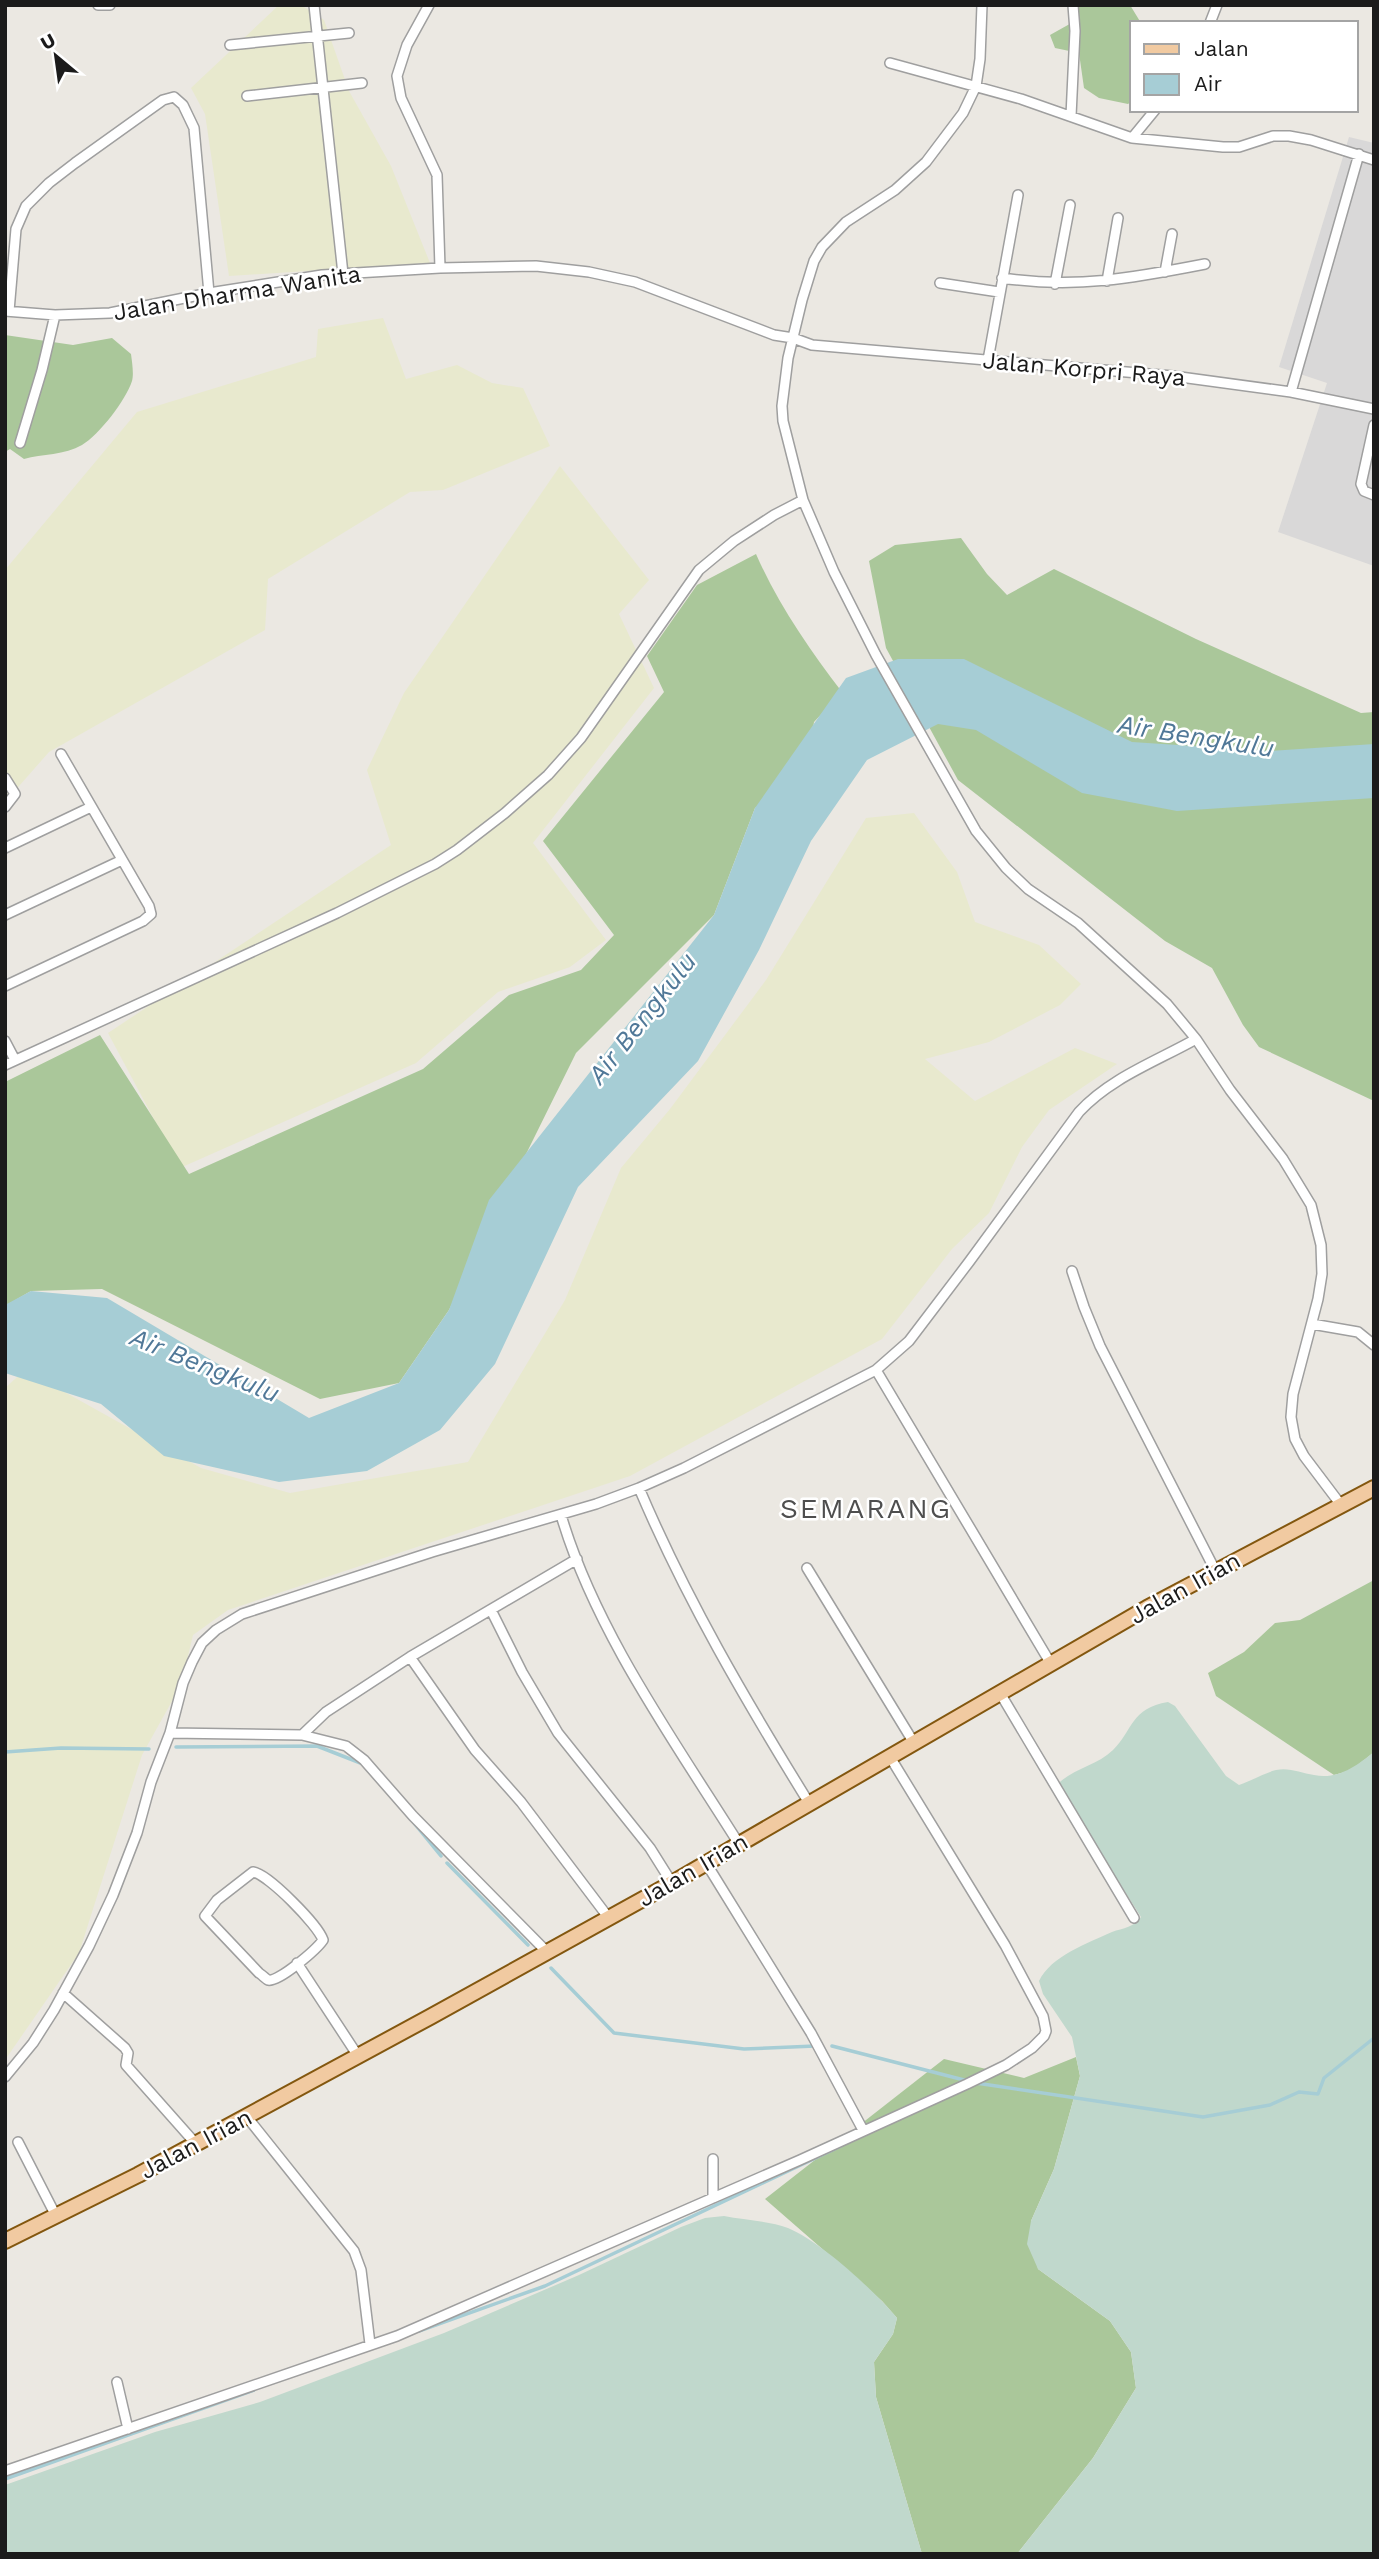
<svg xmlns="http://www.w3.org/2000/svg" width="1379" height="2559" viewBox="0 0 1379 2559" font-family="'Work Sans',sans-serif">
  <style>
    .residential { fill: #d9d8d8 }
    .farmland { fill: #e8e9ce }
    .forest { fill: #aac79a }
    .wetland { fill: #c0d8cc }
    .water { fill: #a6cdd5 }
    .lines { fill: none; stroke-linecap: round; stroke-linejoin: round }
    .stream { stroke: #a6cdd5; stroke-width: 3.5 }
    .minor-casing { stroke: #9f9f9f; stroke-width: 12 }
    .primary-casing { stroke: #83570f; stroke-width: 18 }
    .minor { stroke: #fff; stroke-width: 9 }
    .primary { stroke: #f1caa1; stroke-width: 14 }
    .labels { text-anchor: middle; dominant-baseline: central; stroke-width: 5; stroke-linejoin: round; paint-order: stroke }
    .street-label { font-size: 24px; fill: #1b1b1b; stroke: #fff }
    .water-label { font-size: 26px; font-style: italic; fill: #507898; stroke: #fff }
    .quarter-label { font-size: 28px; letter-spacing: 2px; fill: #4e4e4e; stroke: #fff }
  </style>
  <rect width="100%" height="100%" fill="#ebe8e2"/>
  <path class="residential" d="M1349,137L1374,143V566L1278,532L1327,383L1279,367Z"/>
  <path class="farmland" d="M279,5H301L324,20L349,91L391,166L430,263L229,276L205,114L191,88Z
    M383,318L406,379L457,365L492,383L523,388L550,446L443,490L410,492L268,579L265,630L49,752L5,802V570L137,412L316,357L318,329Z
    M560,466L649,580L619,614L654,688L533,843L606,940L570,967L498,992L416,1063L180,1168L108,1033L391,845L367,770L404,693Z
    M914,813L957,872L975,922L1039,945L1081,984L1060,1005L989,1042L925,1059L975,1101L1075,1048L1117,1064L1049,1110L1022,1147L989,1213L952,1249L882,1339L630,1476L228,1610L193,1635L181,1685L142,1755L79,1953L5,2060V1388L25,1370L201,1468L290,1493L468,1462L565,1300L621,1168L670,1109L766,980L866,818Z"/>
  <path class="forest" d="M1069,5H1130L1141,23H1132V101L1128,104L1099,98L1084,88L1079,53L1055,48L1050,35L1075,21Z
    M5,335L73,345L112,338L131,354C132,362 134,374 132,381C126,400 99,435 82,445C65,455 42,454 24,459L10,449L5,452Z
    M961,538L987,574L1007,595L1054,569L1196,639L1361,713L1374,712V1101L1259,1047L1243,1025L1212,968L1165,941L958,780L886,648L869,561L895,545Z
    M756,554C778,604 809,649 842,692L814,722L806,771L755,808L714,915L576,1053L449,1310L399,1383L320,1399L102,1289L31,1291L5,1306V1082L100,1035L189,1174L423,1069L509,995L581,970L614,935L543,841L664,692L647,656L697,585Z
    M1374,1580V1752L1352,1770L1334,1775L1216,1696L1208,1673L1244,1652L1275,1623L1300,1620Z
    M1076,2057L1080,2076L1054,2169L1031,2221L1038,2269L1110,2321L1131,2352L1136,2388L1093,2458L1017,2554H922L876,2397L874,2362L893,2334L897,2318L882,2301L765,2199L944,2059L1024,2078Z"/>
  <path class="wetland" d="M1168,1702L1175,1706L1226,1776L1239,1785C1251,1781 1264,1773 1276,1770C1289,1767 1301,1773 1314,1775C1338,1780 1356,1766 1374,1752V2554H1017L1093,2458L1136,2388L1131,2352L1110,2321L1038,2269L1027,2244L1031,2221L1054,2169L1080,2076L1072,2037L1043,1994L1039,1981C1051,1956 1088,1943 1112,1932C1123,1928 1135,1927 1141,1917L1057,1785C1071,1769 1097,1766 1113,1750C1133,1730 1131,1708 1168,1702Z
    M724,2216C744,2220 769,2221 788,2228C820,2241 875,2291 897,2318L893,2334L874,2362L876,2397L922,2554H5V2485L155,2432L260,2402L444,2333L579,2275L681,2227L705,2218Z"/>
  <path class="water" d="M898,659H964L1132,742L1269,751L1374,744V798L1177,811L1082,793L976,730L938,724L867,760L811,841L759,950L698,1061L578,1187L495,1364L440,1430L367,1471L279,1482L164,1456L101,1404L5,1373V1305L31,1291L107,1298L309,1418L399,1383L449,1310L489,1200L714,915L755,808L846,678Z"/>
  <g class="lines">
    <path class="stream" d="M176,1747L317,1746L363,1764
      M5,1752L61,1748L149,1749
      M414,1823L441,1856
      M447,1863L528,1945
      M551,1968L614,2033L744,2049L815,2046
      M832,2046L968,2081
      M976,2083L1203,2117L1270,2105L1299,2092L1318,2094L1324,2078L1374,2038
      M419,2331L545,2286L841,2146
      M5,2479L254,2390"/>
    <g class="minor-casing">
      <path id="minor" d="M98,5H110
        M314,5L343,274
        M429,5L407,45L397,76L401,98L437,175L440,268
        M982,5L980,59L976,86L963,113L926,162L895,190L846,222L822,247L814,261L802,300L788,358L782,406L783,421L803,500L834,572L876,655L976,831L1006,868L1028,889L1078,923L1167,1004L1196,1039L1230,1090L1283,1159L1311,1205L1321,1245L1322,1274L1318,1299L1293,1394L1291,1417L1295,1439L1304,1456L1341,1505
        M1210,23L1217,5
        M230,45L349,33
        M890,63L1021,99L1132,138L1223,147H1239L1273,136H1289L1311,140L1374,160
        M247,96L362,83
        M1071,116L1075,31L1073,5
        M1132,138L1155,110
        M1165,272L1172,234
        M1002,278C1076,289 1133,278 1205,264
        M1107,281L1118,218
        M940,283L999,292
        M1055,284L1070,205
        M5,311L55,315L110,313L209,293L322,275L440,268L536,266L589,272L635,282L774,335L793,338L812,345L1173,376L1291,392L1374,409
        M9,311L16,229L26,206L49,183L75,163L163,100L174,97L183,105L194,128L209,293
        M988,360L1018,195
        M1291,392L1359,154
        M1374,425L1361,484L1364,491L1374,495
        M20,443L42,370L55,315
        M5,778L15,794L5,807
        M5,848L91,807
        M5,915L122,860
        M5,986L143,921L151,914L149,906L61,754
        M5,1041L15,1060
        M5,1065L337,913L435,864L457,850L505,813L548,775L581,738L699,570L734,541L774,515L803,500
        M1072,1271L1084,1307L1100,1346L1215,1570
        M1312,1324L1358,1332L1374,1345
        M876,1370L1051,1664
        M639,1488C686,1599 746,1701 809,1803
        M561,1515C595,1631 675,1742 739,1844
        M807,1568L914,1743
        M491,1610L522,1672L558,1733L650,1848L672,1883
        M410,1657L475,1750L521,1802L608,1917
        M1000,1693L1134,1918
        M170,1733L302,1735L346,1746L364,1760L413,1816L546,1951
        M302,1735L326,1712L410,1657L577,1559
        M706,1863L811,2033L863,2130
        M253,1872C268,1874 318,1925 323,1940C317,1949 278,1983 268,1980C266,1979 261,1974 259,1973L205,1916L217,1900Z
        M297,1963L358,2056
        M63,1993L125,2048L128,2053L126,2065L196,2144
        M5,2077L33,2043L54,2010L89,1946L113,1895L137,1833L151,1782L170,1733L183,1683L192,1662L202,1643L216,1630L242,1614L432,1552L596,1504L639,1488L684,1468L876,1370L909,1341L969,1262L1079,1112C1110,1078 1157,1061 1196,1039
        M247,2117L354,2251L361,2270L370,2344
        M18,2142L56,2216
        M713,2198V2159
        M117,2382L128,2429
        M5,2471L397,2336L800,2160L967,2084L1006,2065L1032,2048L1044,2036L1046,2031L1043,2016L1005,1945L890,1757"/>
    </g>
    <g class="primary-casing">
      <path id="primary" d="M5,2241L138,2175L430,2017L672,1883L1147,1608L1374,1488"/>
    </g>
    <use href="#minor" class="minor"/>
    <use href="#primary" class="primary"/>
  </g>
  <g class="labels">
    <g class="street-label">
      <text transform="translate(237 293) rotate(-9)">Jalan Dharma Wanita</text>
      <text transform="translate(1084 369) rotate(5)">Jalan Korpri Raya</text>
      <text transform="translate(1185 1588) rotate(-29)">Jalan Irian</text>
      <text transform="translate(693 1870) rotate(-30)">Jalan Irian</text>
      <text transform="translate(196 2144) rotate(-28)">Jalan Irian</text>
    </g>
    <g class="water-label">
      <text transform="translate(1196 736) rotate(9)">Air Bengkulu</text>
      <text transform="translate(642 1018) rotate(-52)">Air Bengkulu</text>
      <text transform="translate(205 1365) rotate(22)">Air Bengkulu</text>
    </g>
    <g class="quarter-label">
      <text x="866" y="1508">SEMARANG</text>
    </g>
  </g>
  <rect width="1379" height="2559" fill="none" stroke="#1b1b1b" stroke-width="14"/>
  <rect x="1130" y="21" width="228" height="91" fill="#ffffff" stroke="#a4a4a4" stroke-width="2"/>
  <rect x="1144" y="44" width="35" height="10" fill="#f1caa1" stroke="#a4a4a4" stroke-width="2"/>
  <text x="1194" y="56" font-size="21" fill="#1b1b1b">Jalan</text>
  <rect x="1144" y="74" width="35" height="21" fill="#a6cdd5" stroke="#a4a4a4" stroke-width="2"/>
  <text x="1194" y="91" font-size="21" fill="#1b1b1b">Air</text>
  <g transform="translate(56 56) rotate(331)" stroke="#ffffff" stroke-width="5" paint-order="stroke">
  <path d="M0-5L12 26L0 18L-12 26Z" fill="#1b1b1b"/>
  <text y="-10" font-size="19" font-weight="bold" text-anchor="middle" fill="#1b1b1b">U</text>
  </g>
</svg>
